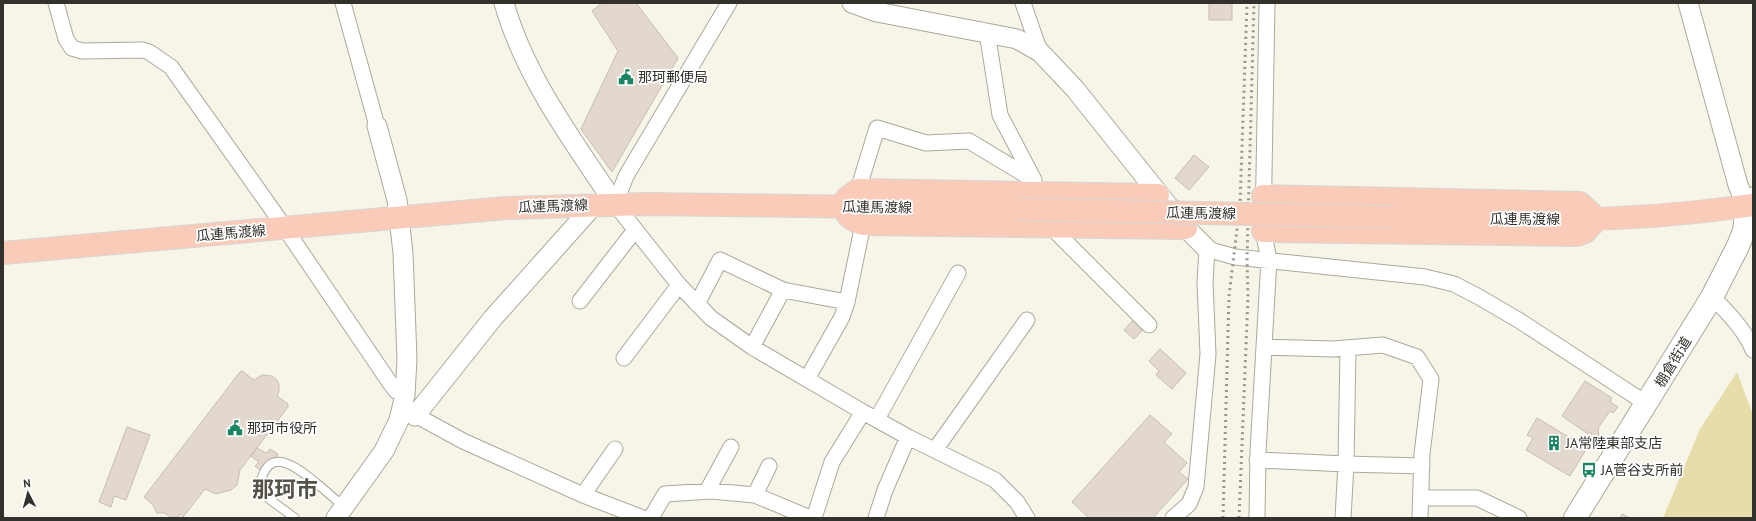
<svg xmlns="http://www.w3.org/2000/svg" width="1756" height="521" viewBox="0 0 1756 521" font-family="'PT Sans','Noto Sans JP',sans-serif">
  <style>
    .green { fill: #e7ddab }
    .building { fill: #e3d8cd; stroke: #c7bcb2 }
    .lines { fill: none; stroke-linecap: round; stroke-linejoin: round }
    .service-casing { stroke: #aba99b; stroke-width: 10 }
    .minor-casing { stroke: #aba99b; stroke-width: 17 }
    .tertiary-casing { stroke: #aba99b; stroke-width: 21 }
    .secondary-casing { stroke: #aba99b; stroke-width: 24 }
    .primary-casing { stroke: #d6d6d5; stroke-width: 24 }
    .service { stroke: #fff; stroke-width: 8 }
    .minor { stroke: #fff; stroke-width: 15 }
    .tertiary { stroke: #fff; stroke-width: 19 }
    .secondary { stroke: #fff; stroke-width: 22 }
    .primary { stroke: #facbb8; stroke-width: 22 }
    .rail { stroke: #97958c; stroke-width: 3; stroke-dasharray: 2 4; stroke-linecap: butt }
    .primary-bridge-casing { stroke: #d6d6d5; stroke-width: 24; stroke-linecap: butt }
    .primary-bridge { stroke: #facbb8; stroke-width: 22 }
    .labels { text-anchor: middle; dominant-baseline: central; stroke-width: 3.5; stroke-linejoin: round; paint-order: stroke }
    .poi-label { font-size: 14px; fill: #32312c; stroke: #fff; text-anchor: start }
    .street-label { font-size: 14px; fill: #32312c; stroke: #fff }
    .town-label { font-size: 22px; font-weight: bold; fill: #555348; stroke: #fff }
  </style>
  <rect width="100%" height="100%" fill="#f7f5e7"/>
  <path class="green" d="M1737,372L1753,415V518H1663L1700,429Z"/>
  <path class="building" d="M602,3H636L678,58L612,172L581,129L618,51L592,11Z
    M1209,3H1232V20H1209Z
    M1194,155L1209,167L1189,190L1175,178Z
    M1135,318L1145,328L1134,339L1124,330Z
    M1160,349L1186,373L1172,389L1156,375L1159,371L1149,361Z
    M242,371L254,380L262,375L272,376L277,380L279,385V391L277,396L288,404V407L240,470L237,485L231,490L216,494L205,489L183,517L180,514L177,518H171L165,513H157L153,505L144,497L240,372Z
    M1585,381L1612,398L1610,402L1618,407L1613,413L1610,411L1598,428L1599,436L1592,437L1591,432L1588,434L1562,416Z
    M1150,415L1172,434L1164,442L1187,463L1179,472L1188,479L1153,518H1089L1072,502Z
    M1537,418L1587,448L1570,476L1526,450L1533,438L1527,435Z
    M127,427L150,435L126,500L114,496L111,507L99,502Z
    M257,448L266,453L270,449L278,454L273,466L264,473L255,466L259,462L251,456Z
    M1622,514L1630,518H1620Z"/>
  <g class="lines">
    <g class="service-casing">
      <path id="service" d="M295,518L269,499L260,484C269,445 295,466 315,482C325,490 335,499 344,507"/>
    </g>
    <g class="minor-casing">
      <path id="minor" d="M56,3L66,39L72,48L82,51L143,50L149,52L171,67L276,215L390,383L396,391L405,395
        M343,3L377,126
        M729,3L626,176L615,204L679,285L711,318L752,347L863,412L908,437L995,480L1017,502L1027,518
        M1023,3L1040,52
        M858,190L877,128L926,143L969,141L1034,180L1000,115L987,32
        M1051,227L1149,325
        M783,290L847,302
        M1712,297C1728,312 1745,330 1753,350
        M580,301L635,230
        M697,304L720,260L783,290L752,347
        M1264,347L1333,349L1383,345L1417,357L1431,379L1422,454L1420,518
        M624,358L679,285
        M807,379L842,317L847,302L863,224
        M406,410L463,441L583,495L643,518
        M877,419L958,273
        M935,450L1027,320
        M1257,460L1346,464L1348,348
        M707,491L731,447
        M583,495L615,449
        M755,495L769,466
        M1421,498H1477L1519,518
        M651,518L665,494L711,491L755,495L810,518
        M814,518L832,462L863,412
        M876,518L885,490L908,437
        M1173,518L1189,504L1196,487L1208,354L1205,282L1207,249L1235,257L1425,277L1454,284L1479,297L1520,321L1647,404
        M1257,518L1258,452L1269,259L1263,231L1267,3
        M1343,518L1346,464L1422,466"/>
    </g>
    <g class="tertiary-casing">
      <path id="tertiary" d="M504,3C525,77 573,141 615,204
        M852,3L877,12L1017,39L1040,52L1075,89L1186,228L1207,249
        M1688,3L1738,185L1747,206L1753,197
        M415,416L493,318L594,205
        M336,518L384,451L399,420L405,395L407,359L403,253L397,200L377,126"/>
    </g>
    <g class="secondary-casing">
      <path id="secondary" d="M1575,518L1712,297L1738,246L1744,231L1747,206"/>
    </g>
    <g class="primary-casing">
      <path id="primary" d="M1263,196L1580,203L1597,219L1585,232L1577,235L1263,231
        M841,206C847,215 852,221 863,224L1186,228
        M841,206L847,198L858,190L1158,195
        M1393,217L1488,219
        M1525,219C1601,221 1678,216 1753,205
        M3,253L506,208L647,204L1018,209"/>
    </g>
    <use href="#service" class="service"/>
    <use href="#minor" class="minor"/>
    <use href="#tertiary" class="tertiary"/>
    <use href="#secondary" class="secondary"/>
    <use href="#primary" class="primary"/>
    <path class="rail" d="M1223,518L1229,296L1240,205L1247,3
      M1239,518L1248,297L1247,258L1254,3"/>
    <g class="primary-bridge-casing">
      <path id="primary-bridge" d="M1018,209L1393,217"/>
    </g>
    <use href="#primary-bridge" class="primary-bridge"/>
  </g>
  <defs>
    <g id="civic-bare" transform="scale(1.2)"><path d="M-.6-6.5H3V-4.5H.6V-3L4-1V1h2V6H-6V1h2V-1L-.6-3ZM-1.2 2.5V6h2.4V2.5Z" fill="#198562" stroke="#fff" stroke-width="2.5" paint-order="stroke"/></g>
    <g id="building-bare" transform="scale(1.2)"><path d="M-4-6H4V6H1V3H-1V6H-4ZM-2.5-4.3h1.7v1.8h-1.7ZM.8-4.3h1.7v1.8H.8ZM-2.5-1h1.7V.8h-1.7ZM.8-1h1.7V.8H.8Z" fill="#198562" stroke="#fff" stroke-width="2.5" paint-order="stroke"/></g>
    <g id="bus-bare" transform="scale(1.2)"><path d="M-5-6H5V4H4V6H2V4H-2V6H-4V4H-5ZM-3.5-4V0h7V-4ZM-3.5 1.2v1.5H-2V1.2ZM2 1.2v1.5H3.5V1.2Z" fill="#198562" stroke="#fff" stroke-width="2.5" paint-order="stroke"/></g>
  </defs>
  <g fill-rule="evenodd">
    <use href="#civic-bare" x="626" y="77"/>
    <use href="#civic-bare" x="235" y="428"/>
    <use href="#building-bare" x="1554" y="443"/>
    <use href="#bus-bare" x="1589" y="470"/>
  </g>
  <g class="labels">
    <g class="poi-label">
      <text x="638" y="77">那珂郵便局</text>
      <text x="247" y="428">那珂市役所</text>
      <text x="1566" y="443">JA常陸東部支店</text>
      <text x="1601" y="470">JA菅谷支所前</text>
    </g>
    <g class="street-label">
      <text transform="translate(553 206) rotate(-2)">瓜連馬渡線</text>
      <text transform="translate(877 207) rotate(1)">瓜連馬渡線</text>
      <text transform="translate(1201 213) rotate(1)">瓜連馬渡線</text>
      <text x="1525" y="219">瓜連馬渡線</text>
      <text transform="translate(231 233) rotate(-5)">瓜連馬渡線</text>
      <text transform="translate(1673 362) rotate(-59)">棚倉街道</text>
    </g>
    <g class="town-label">
      <text x="285" y="489">那珂市</text>
    </g>
  </g>
  <rect width="1756" height="521" fill="none" stroke="#32312c" stroke-width="8"/>
  <g transform="translate(28 493) rotate(354)" stroke="#ffffff" stroke-width="3" paint-order="stroke">
  <path d="M0-3L7 15L0 10L-7 15Z" fill="#32312c"/>
  <text y="-6" font-size="11" font-weight="bold" text-anchor="middle" fill="#32312c">N</text>
  </g>
</svg>
